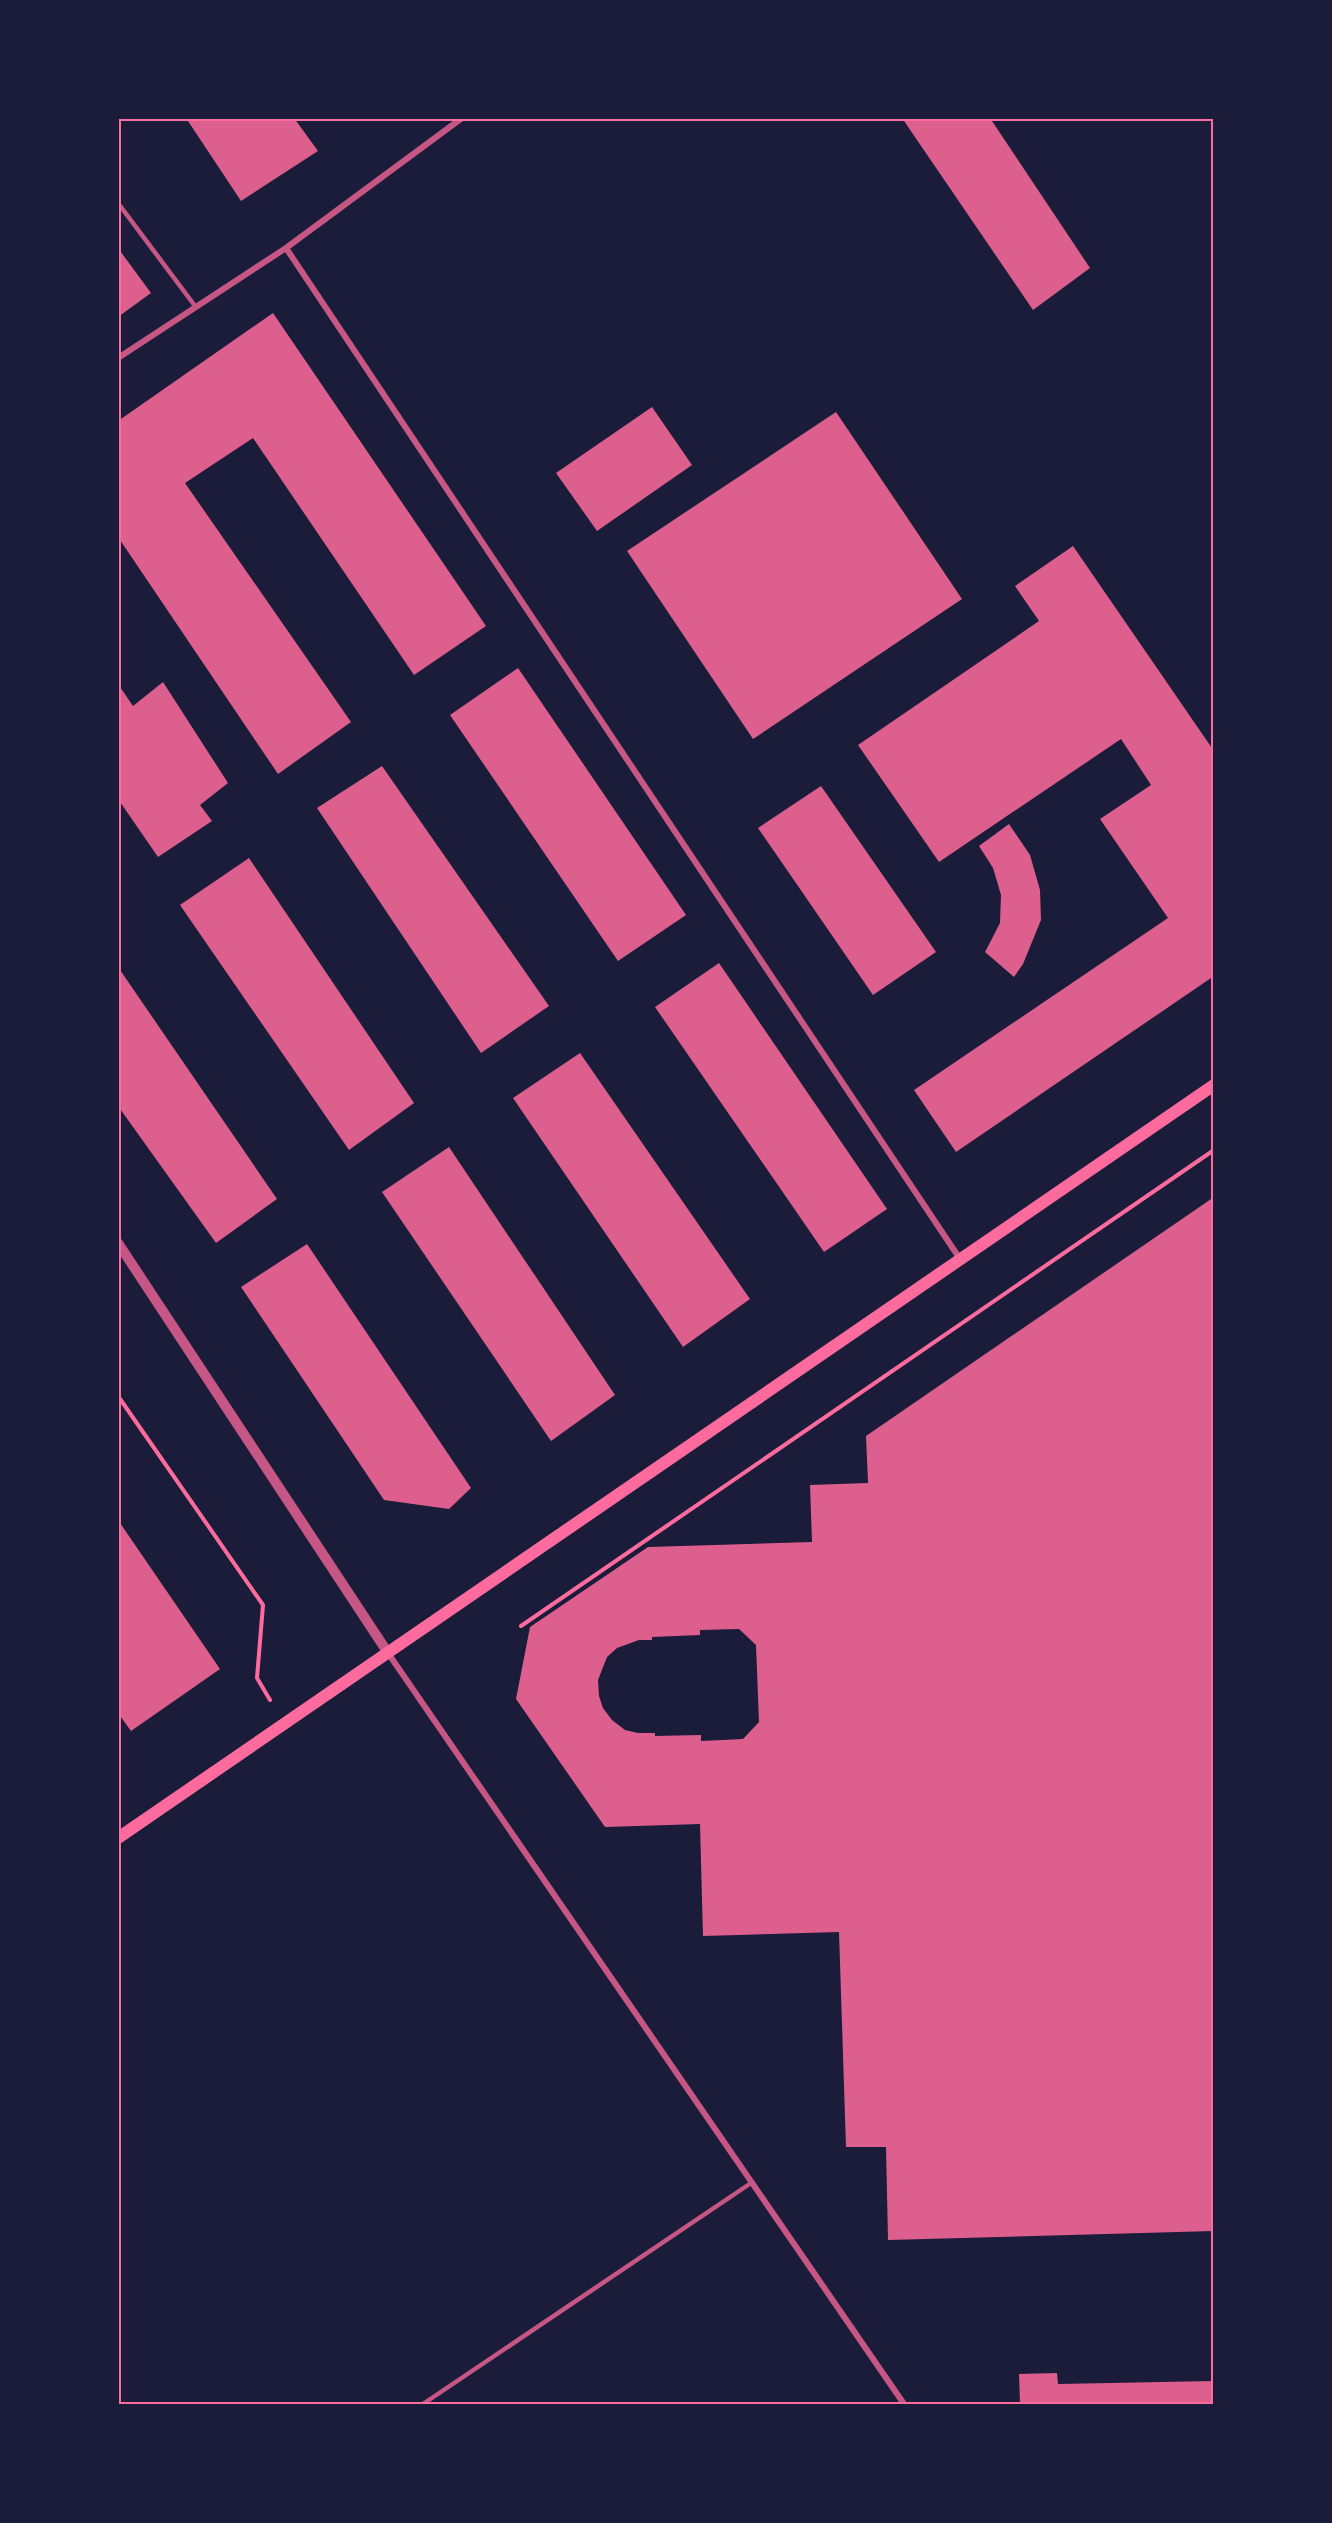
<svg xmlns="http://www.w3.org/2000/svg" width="1332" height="2523" viewBox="0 0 1332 2523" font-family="'Libre Baskerville',serif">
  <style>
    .building { fill: #dd5f8e; fill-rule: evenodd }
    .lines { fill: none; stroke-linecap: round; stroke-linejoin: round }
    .path { stroke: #ff6b9d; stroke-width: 4 }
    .service { stroke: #c65784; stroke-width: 4.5 }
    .minor { stroke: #c65784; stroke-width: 6 }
    .tertiary { stroke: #c65784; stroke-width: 10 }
    .secondary { stroke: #ff6b9d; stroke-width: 12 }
    .neatline { fill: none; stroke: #ff6b9d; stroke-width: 2 }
  </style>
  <rect width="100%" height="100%" fill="#1b1b3a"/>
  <path class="building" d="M186,118H294L318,151L241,201Z
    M902,118H990L1090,268L1033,310Z
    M118,248L151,293L118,317Z
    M273,313L486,626L414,675L253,438L185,483L351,722L278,774L118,537V421Z
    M652,407L692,465L597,531L556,473Z
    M836,412L962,599L753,739L627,551Z
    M1073,546L1214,751V976L956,1152L914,1090L1168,918L1100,819L1151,785L1121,739L939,862L858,745L1039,621L1015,586Z
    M518,668L686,915L618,961L450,715Z
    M163,682L228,783L200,805L212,821L158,857L118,799V684L133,706Z
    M382,766L549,1006L481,1053L317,808Z
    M821,786L936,952L873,995L758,828Z
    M1009,824L1030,855L1040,890L1041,920L1023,964L1014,977L985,952L1000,923L1001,895L993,868L979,846Z
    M249,858L414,1103L349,1150L180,905Z
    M719,963L887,1209L824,1252L655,1007Z
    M118,967L277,1199L216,1243L118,1106Z
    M580,1053L750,1299L683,1347L513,1098Z
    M449,1147L615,1395L551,1441L382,1192Z
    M1214,1197V2231L888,2240L886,2147H846L839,1932L703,1936L700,1824L605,1827L516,1699L530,1627L648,1547L812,1542L810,1485L868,1483L866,1436ZM739,1629L756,1645L759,1722L743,1739L701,1741V1735L655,1736V1733H638L625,1730L612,1720L603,1708L599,1696L598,1680L607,1657L617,1648L639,1640H652V1637L700,1635V1630Z
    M307,1244L471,1488L449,1509L384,1500L241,1287Z
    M118,1520L220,1669L131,1731L118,1713Z
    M1057,2373L1058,2384L1214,2381V2404H1020L1019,2374Z"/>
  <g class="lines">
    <path class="path" d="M118,1396L263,1605L257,1678L270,1700
      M521,1626L1214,1150"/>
    <path class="service" d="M118,203L195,306
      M423,2404L751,2183"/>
    <path class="minor" d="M286,248L960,1259
      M118,358L286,248L462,118
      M388,1653L904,2404"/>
    <path class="tertiary" d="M118,1243L388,1653"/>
    <path class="secondary" d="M118,1838L1214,1085"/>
  </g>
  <rect width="1332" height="2523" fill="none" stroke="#1b1b3a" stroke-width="240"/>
  <rect x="120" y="120" width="1092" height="2283" class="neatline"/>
</svg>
